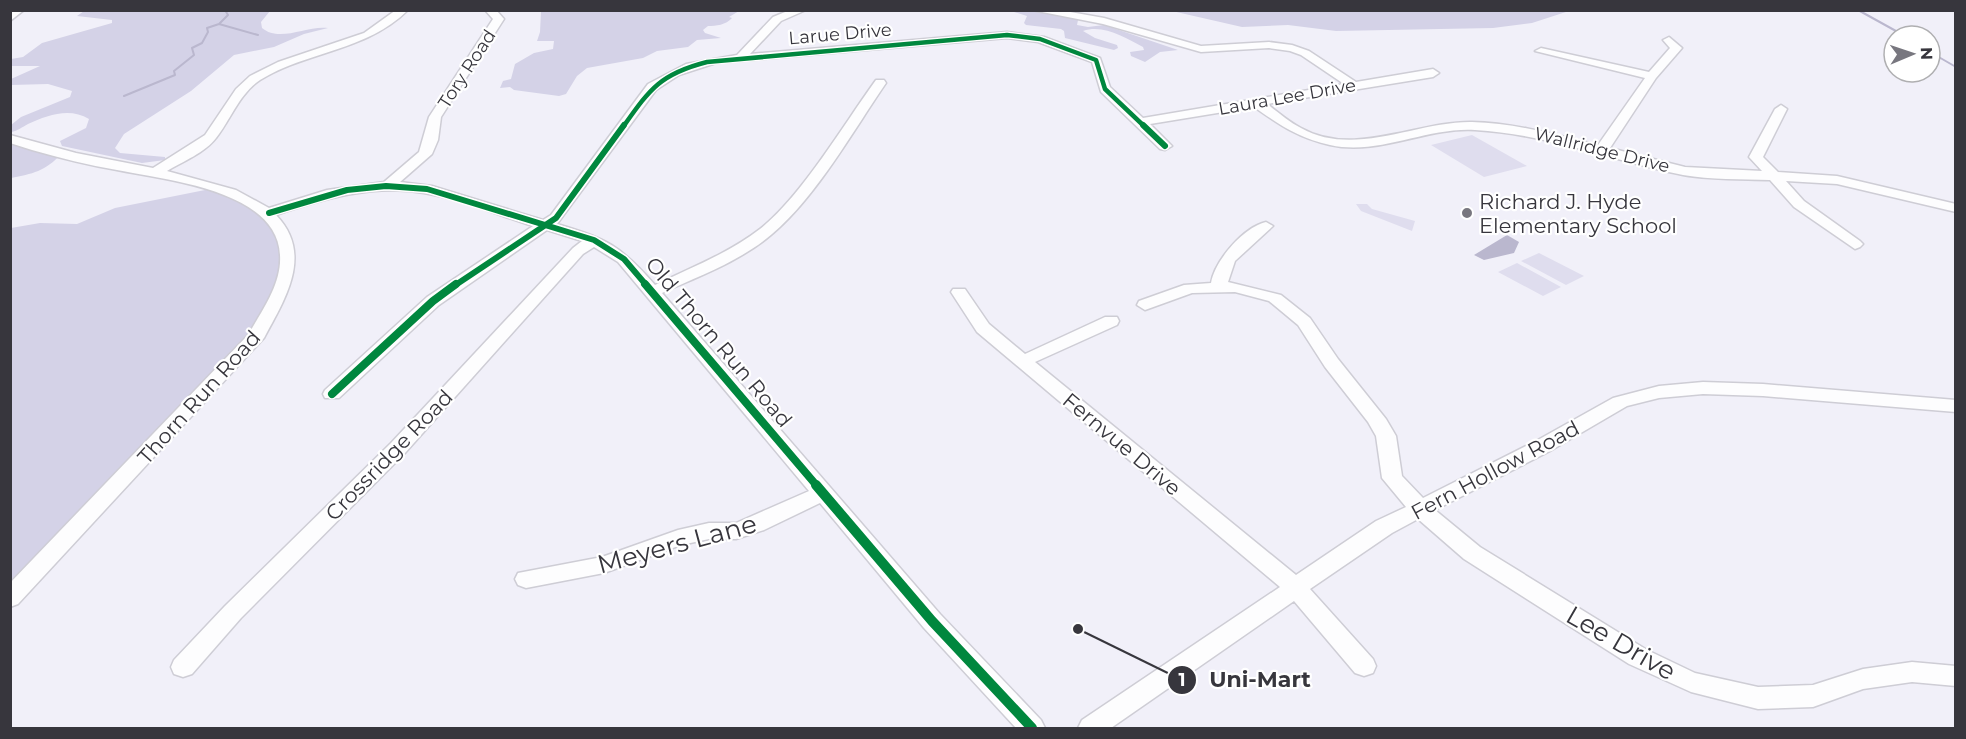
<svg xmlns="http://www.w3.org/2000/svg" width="1966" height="739" viewBox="0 0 1966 739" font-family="Montserrat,sans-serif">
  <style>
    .green { fill: #dfddee }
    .forest { fill: #d4d2e7 }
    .water { fill: #bab7ce }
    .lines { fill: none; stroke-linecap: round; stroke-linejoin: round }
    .stream { stroke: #bab7ce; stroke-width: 2 }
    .minor-casing { stroke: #cecdd5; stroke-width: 3 }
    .minor { fill: #fdfdfe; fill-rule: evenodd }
    .cycleway-far3-casing { stroke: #fff; stroke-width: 7 }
    .cycleway-far2-casing { stroke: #fff; stroke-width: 9 }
    .cycleway-far1-casing { stroke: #fff; stroke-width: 11 }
    .cycleway-casing { stroke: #fff; stroke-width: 14 }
    .cycleway-far3 { stroke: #00873e; stroke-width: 4.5 }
    .cycleway-far2 { stroke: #00873e; stroke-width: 6 }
    .cycleway-far1 { stroke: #00873e; stroke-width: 8 }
    .cycleway { stroke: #00873e; stroke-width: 10 }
    .poi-dot { fill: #78777f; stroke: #fff; stroke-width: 2 }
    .labels { text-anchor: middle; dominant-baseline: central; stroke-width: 4.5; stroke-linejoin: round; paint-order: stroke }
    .far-street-label { font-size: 18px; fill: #37363d; stroke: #fff }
    .poi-label { font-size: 21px; fill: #37363d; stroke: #fff; text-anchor: start }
    .street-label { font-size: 21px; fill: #37363d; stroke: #fff }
    .near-street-label { font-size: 26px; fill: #37363d; stroke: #fff }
    .leader { fill: none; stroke: #37363d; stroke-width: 2 }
    .callout-dot { fill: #37363d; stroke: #fff; stroke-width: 2 }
    .mark-label { font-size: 18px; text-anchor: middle; font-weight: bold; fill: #fff }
    .callout-label { font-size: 22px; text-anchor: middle; font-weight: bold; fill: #37363d; stroke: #fff; stroke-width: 4.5; stroke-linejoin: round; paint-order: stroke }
  </style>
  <rect width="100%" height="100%" fill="#f1f0f9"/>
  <path class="green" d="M1472,135L1527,166L1484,177L1431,145Z
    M1356,204H1367L1372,209L1415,221L1412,231L1361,211Z
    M1539,253L1584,276L1566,285L1521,261Z
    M1517,263L1561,287L1543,296L1498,272Z"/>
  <path class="forest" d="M84,11H270L261,22L262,28C280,43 307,25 328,28L304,34L274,47L234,55L191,91L124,134L115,148L120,153L165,157V160L142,163L62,146L60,141L86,128L89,119C70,107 47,115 28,124C22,127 18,131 11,132V125L21,117L70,97L72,91L48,84L11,85V79L40,66H11V59L23,57L42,43L112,23V20L77,16Z
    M541,11V10L739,11L729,17L732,18C726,25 716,26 708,26L703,30L705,33L721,38L697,40L688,47L657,51L643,58L587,68L577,76L566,94L559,96L514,90L510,87L500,88L503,81L511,79L515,64L534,53L553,49L554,41H537L540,32Z
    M1011,11L1051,10L1078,20L1077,25L1088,27L1104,25L1178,50L1160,52L1145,62L1131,56L1130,52L1144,50L1143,47C1125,38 1104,24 1083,31L1095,38L1117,45L1118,48L1114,50L1065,38L1064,31L1061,29L1026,25L1024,23L1027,16Z
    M1172,11H1569L1532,23L1493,28L1336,31L1288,25L1242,27Z
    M10,139L61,154C46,171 32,174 11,178Z
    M220,187L241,195L285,239L271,316L11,598V228L40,223L77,224L115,208Z"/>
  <path class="water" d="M1507,235L1519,242L1514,253L1484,260L1474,255Z"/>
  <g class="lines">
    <path class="stream" d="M225,10L228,15L219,24L258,35
      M1858,10L1905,36
      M1930,52L1956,67
      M124,96L175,75L174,71L194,55L192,48L202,43L208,32L207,28L219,24"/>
    <g class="minor-casing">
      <path id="minor" d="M12,10H24L10,21Z
        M396,10H408C367,51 307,51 260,80C239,94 231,119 216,138C206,152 182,162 167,171L236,190L269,208L327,190L384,182L419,152L429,117L493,19L485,10H496L504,19L441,117L438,140L432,154L400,182L432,186L543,220L551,215L648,84L686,64L737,55L773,17L790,10H806L781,21L750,54L1007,32L1044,37L1100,58L1110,87L1143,118L1344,84L1301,55L1290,51L1269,48L1201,52L1103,24L1032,10H1059L1104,18L1201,46L1269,42L1292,45L1309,51L1356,82L1433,69L1439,73L1433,77L1267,104C1278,112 1289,122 1301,128C1354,158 1417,121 1472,122C1515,123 1557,135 1598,145L1645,78L1535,51L1541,48L1649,72L1670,48L1663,40L1669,37L1682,48L1656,78L1610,148L1685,167L1762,171L1749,157L1775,109L1781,105L1787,109L1763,157L1778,172L1837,176L1956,204V212L1837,184L1786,181L1804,201L1860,241L1863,244L1860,247L1855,249L1794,207L1770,180C1741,179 1711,180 1683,175C1613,161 1547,134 1475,130C1426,127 1379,156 1330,145C1298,138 1280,125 1254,107L1150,124L1172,146L1165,150L1160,149L1101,92L1092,62L1038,42L1007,38L716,63L679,75L656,90L557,224C607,239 620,245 655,285C690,268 729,253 760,229C801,197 844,124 876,80H884L886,83C853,131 816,197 772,234C741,261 699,276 662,293L940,614L1041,720L1045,728H1016L924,628L820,503L764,530L736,539H709L681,545L604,573L526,588L518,585L515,579L518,573L602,557L678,530L709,523H736L809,491L618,262L594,247L583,254L405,453L241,618L192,674L183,677L174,674L171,667L174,660L225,606L391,443L573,248L582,241L547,230L439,305L339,398H325L323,394L325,390L427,297L533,226C498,215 460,199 424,193C373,184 323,199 276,215C314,254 285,299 264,338L18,604L10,607V583L248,335C261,312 282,284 280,255C277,190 166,180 117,170C88,165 60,158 32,150L10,143V135L76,153L153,168L205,135L236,89L250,76L278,62L364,33Z
        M1266,222L1273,226L1235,261L1228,282L1281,295L1310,318L1338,359L1386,419L1396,436L1402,476L1423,498L1536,441L1613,398L1659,386L1703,382L1763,384L1956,400V412L1763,396L1703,394L1659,398L1627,406L1550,451L1435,510L1480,547L1647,650L1695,673L1758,687L1813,685L1863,669L1912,662L1956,666V686L1912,682L1863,689L1813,707L1758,709L1691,692L1629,664L1464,559L1418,519L1392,533L1310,589L1373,659L1376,666L1373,673L1364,676L1355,673L1294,601L1111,728H1078L1082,720L1280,587L977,332L951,292L953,289H965L989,324L1025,354L1105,317H1117L1119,321L1117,325L1035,362L1296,575L1376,521L1406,507L1382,478L1376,436L1368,422L1325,367L1298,325L1269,301L1235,292L1192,293L1145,310L1137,305L1139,301L1184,285L1211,283C1215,260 1244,227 1266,222Z"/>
    </g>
    <use href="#minor" class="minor"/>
    <g class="cycleway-far3-casing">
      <path id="cycleway-far3" d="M623,127C650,89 660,74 707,62L1007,35L1040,39L1096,60L1105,89L1145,127"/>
    </g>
    <g class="cycleway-far2-casing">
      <path id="cycleway-far2" d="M1143,125L1165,146
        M269,213L347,190L386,186L427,189L594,240L624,259L647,286
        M454,286L556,218L624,125"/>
    </g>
    <g class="cycleway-far1-casing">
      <path id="cycleway-far1" d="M645,284L817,486
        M332,394L433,301L456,284"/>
    </g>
    <g class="cycleway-casing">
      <path id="cycleway" d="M816,485L932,621L1032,728"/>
    </g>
    <use href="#cycleway-far3" class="cycleway-far3"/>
    <use href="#cycleway-far2" class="cycleway-far2"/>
    <use href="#cycleway-far1" class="cycleway-far1"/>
    <use href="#cycleway" class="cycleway"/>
  </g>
  <circle class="poi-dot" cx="1467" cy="213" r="6"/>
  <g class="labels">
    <g class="far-street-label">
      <text transform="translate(840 34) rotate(-5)">Larue Drive</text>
      <text transform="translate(467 69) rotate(-57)">Tory Road</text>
      <text transform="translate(1287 97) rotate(-10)">Laura Lee Drive</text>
      <text transform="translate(1602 150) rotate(14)">Wallridge Drive</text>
    </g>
    <g class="poi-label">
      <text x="1479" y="201">Richard J. Hyde<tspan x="1479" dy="24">Elementary School</tspan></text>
    </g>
    <g class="street-label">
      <text transform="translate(719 342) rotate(50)">Old Thorn Run Road</text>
      <text transform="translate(199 397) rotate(-48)">Thorn Run Road</text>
      <text transform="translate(1122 444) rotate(40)">Fernvue Drive</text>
      <text transform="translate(389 455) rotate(-46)">Crossridge Road</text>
      <text transform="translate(1495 470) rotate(-28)">Fern Hollow Road</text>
    </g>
    <g class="near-street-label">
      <text transform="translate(677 544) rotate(-15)">Meyers Lane</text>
      <text transform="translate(1621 643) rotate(30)">Lee Drive</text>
    </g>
  </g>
  <path class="leader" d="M1078 629L1182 680"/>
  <g class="callout-dot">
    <circle cx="1078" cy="629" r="6"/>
    <circle cx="1182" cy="680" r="15"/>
  </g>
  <g class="mark-label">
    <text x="1182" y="686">1</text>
  </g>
  <g class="callout-label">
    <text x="1260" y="687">Uni-Mart</text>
  </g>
  <rect width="1966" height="739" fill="none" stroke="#37363d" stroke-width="24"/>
  <g transform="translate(1912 54) rotate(88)"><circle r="28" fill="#ffffff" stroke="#afafb1" stroke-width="1.5"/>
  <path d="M0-4.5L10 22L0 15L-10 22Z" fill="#78777f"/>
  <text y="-9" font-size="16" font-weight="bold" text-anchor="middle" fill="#37363d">N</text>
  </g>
</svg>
